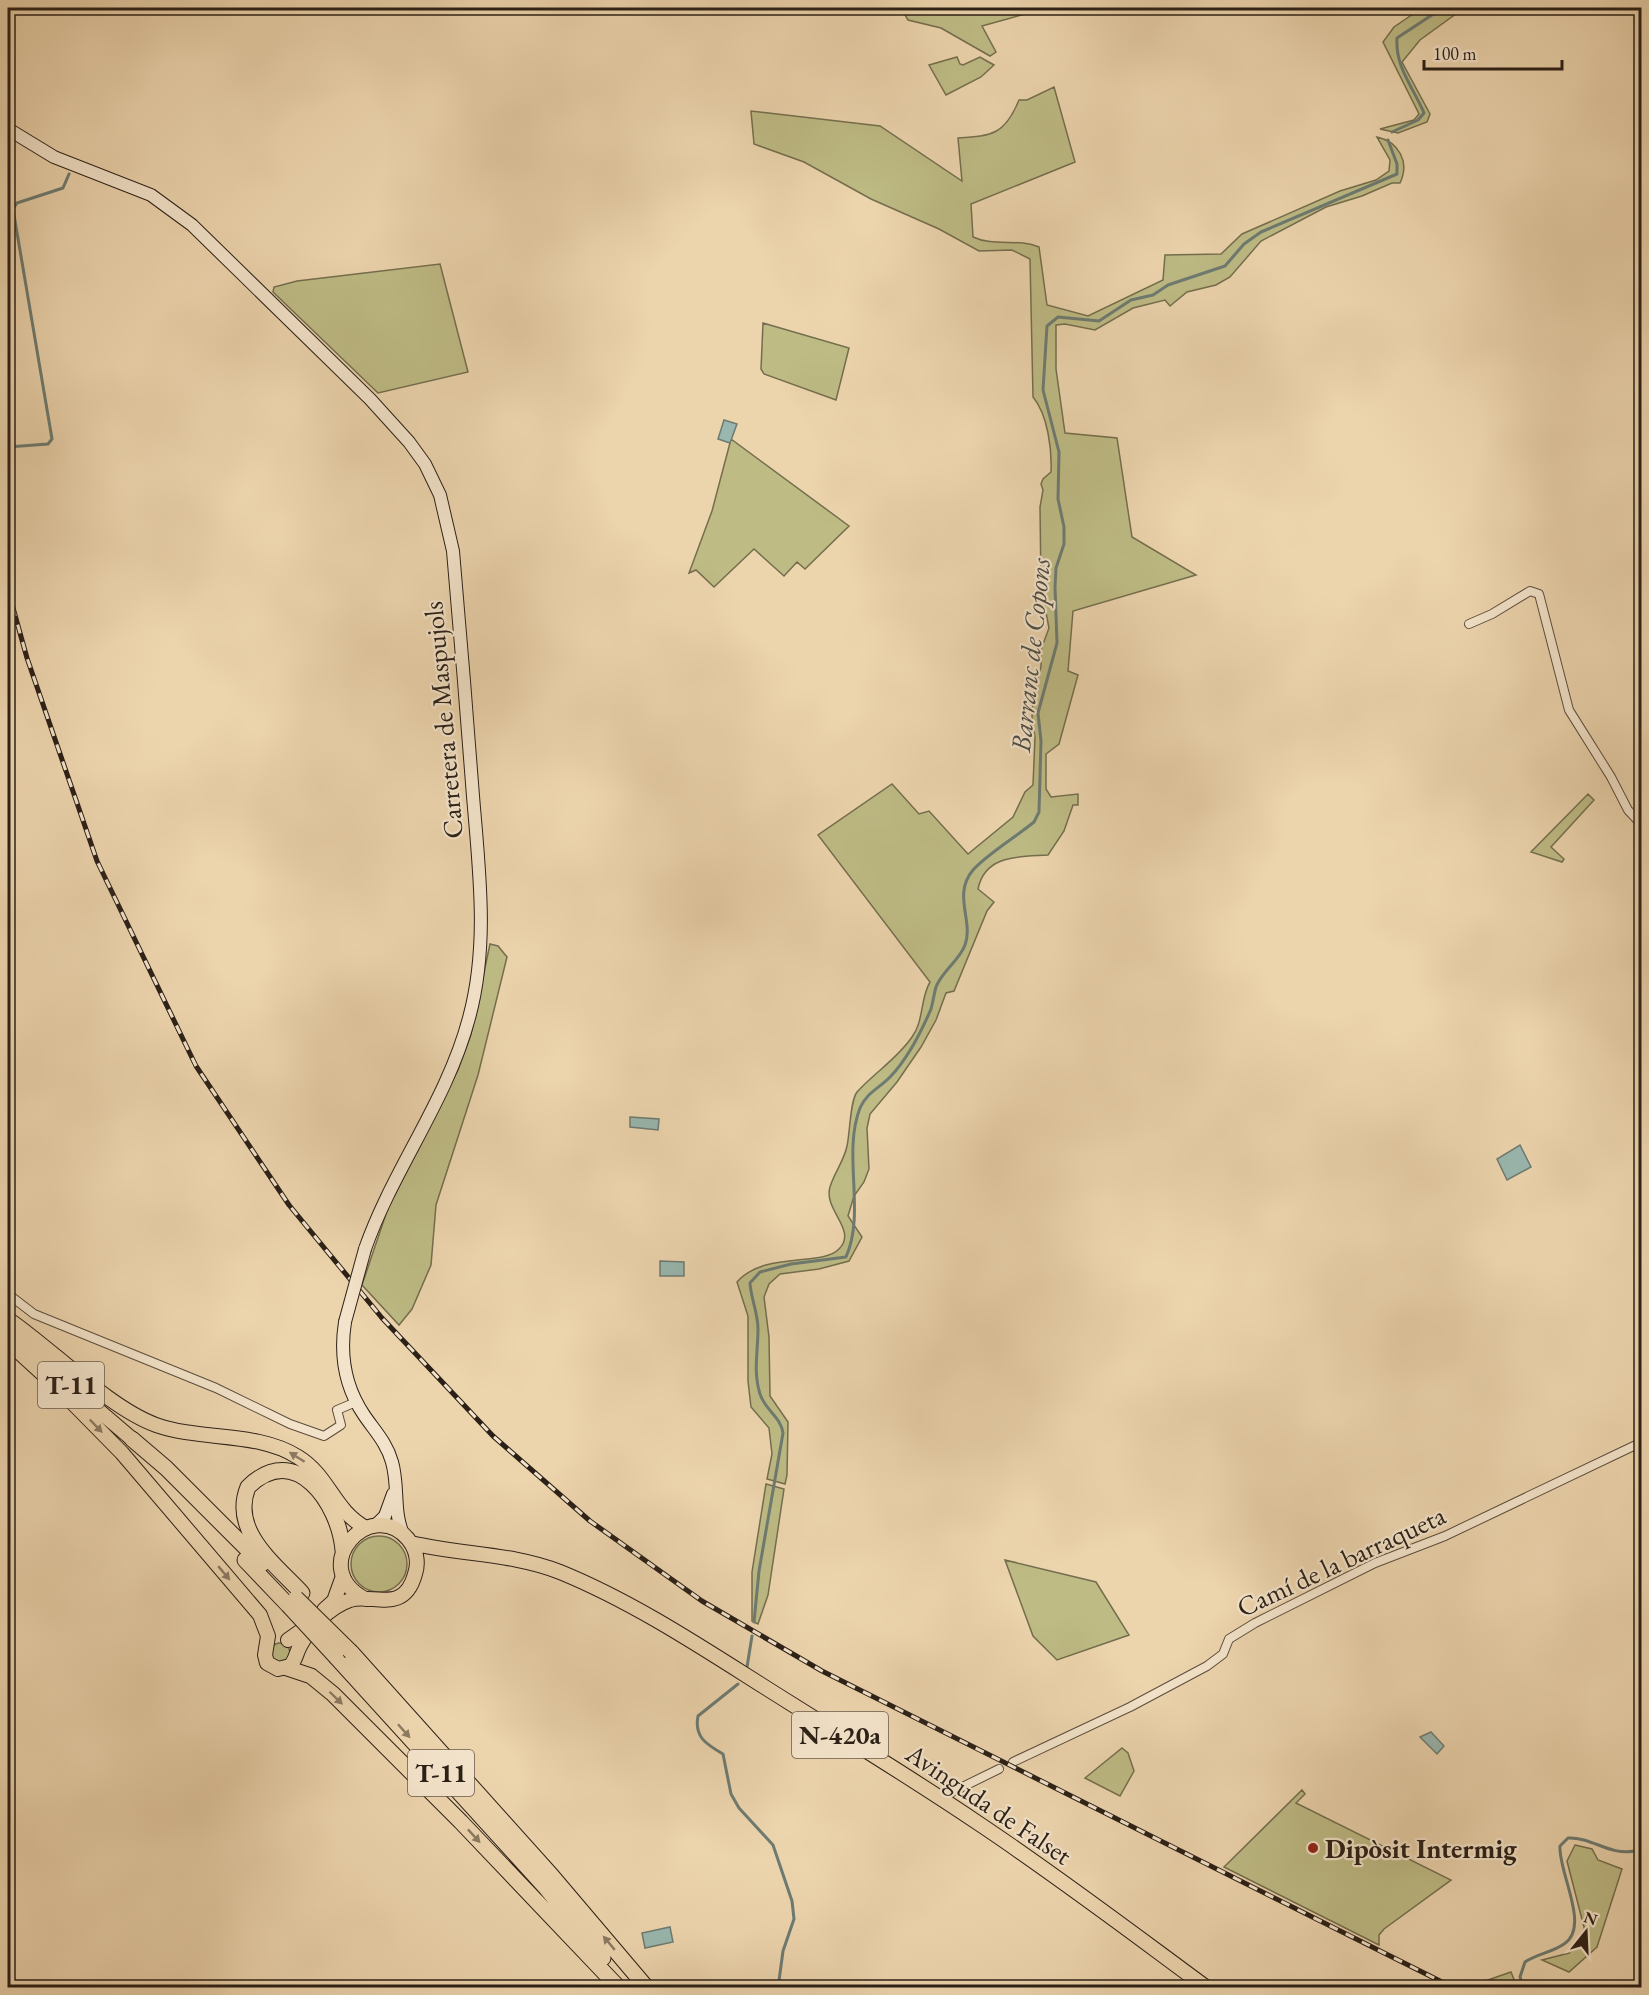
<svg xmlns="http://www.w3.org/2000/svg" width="1649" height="1995" viewBox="0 0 1649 1995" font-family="'EB Garamond',serif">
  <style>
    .green { fill: #bebb85; stroke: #746e4e; stroke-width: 1.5 }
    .water { fill: #99b7af; stroke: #6d7b72; stroke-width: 1.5 }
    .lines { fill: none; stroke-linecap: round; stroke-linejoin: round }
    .stream { stroke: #6d7b72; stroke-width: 3 }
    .street-casing { stroke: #5b4d3c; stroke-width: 10 }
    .secondary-casing { stroke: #2b2017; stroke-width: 14 }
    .primary-casing { stroke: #2b2017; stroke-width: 16 }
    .highway-casing { stroke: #2b2017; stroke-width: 17 }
    .street { stroke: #f3e3ca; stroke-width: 8 }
    .secondary { stroke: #f3e3ca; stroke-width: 12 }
    .primary { stroke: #ecd4ad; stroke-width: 14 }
    .highway { stroke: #ecd4ad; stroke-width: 15 }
    .rail-casing { stroke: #2b2017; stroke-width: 5 }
    .rail { stroke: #f3e3ca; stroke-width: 3; stroke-dasharray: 9; stroke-linecap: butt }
    .secondary-bridge-casing { stroke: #2b2017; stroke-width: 14; stroke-linecap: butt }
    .highway-bridge-casing { stroke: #2b2017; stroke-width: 17; stroke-linecap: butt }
    .secondary-bridge { stroke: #f3e3ca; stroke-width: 12 }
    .highway-bridge { stroke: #ecd4ad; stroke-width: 15 }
    .oneway { fill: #8c7a62 }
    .poi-dot { fill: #8f2418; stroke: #f3e3ca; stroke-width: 2 }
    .labels { text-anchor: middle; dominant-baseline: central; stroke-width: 4.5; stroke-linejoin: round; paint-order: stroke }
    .shield { fill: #f3e3ca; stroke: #675a4d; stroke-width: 1.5 }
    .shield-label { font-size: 26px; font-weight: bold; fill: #2b2017 }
    .street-label { font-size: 27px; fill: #2b2017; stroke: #f3e3ca }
    .poi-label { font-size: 27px; font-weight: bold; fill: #2b2017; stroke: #f3e3ca; text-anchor: start }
    .water-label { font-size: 28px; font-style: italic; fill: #4c4d45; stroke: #f3e3ca }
  </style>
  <rect width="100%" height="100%" fill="#ecd4ad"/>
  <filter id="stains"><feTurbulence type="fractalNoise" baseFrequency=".00333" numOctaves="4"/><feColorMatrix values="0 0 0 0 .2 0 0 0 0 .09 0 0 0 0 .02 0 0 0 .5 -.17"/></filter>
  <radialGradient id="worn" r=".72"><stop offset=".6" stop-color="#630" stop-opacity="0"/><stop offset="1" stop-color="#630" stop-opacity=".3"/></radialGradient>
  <path class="green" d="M901,8H1037L1032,12L982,26L996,52L990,56L941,28L908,20Z
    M1422,8H1464L1420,40L1402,62L1430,114L1427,122L1398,133L1380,129L1414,120L1419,114L1383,42L1394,27Z
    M957,57L960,64L963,65L980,57L994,65L981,77L946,95L929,65Z
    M1054,87L1075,162L971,204L973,237C994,247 1018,238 1039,247L1047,305L1088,316L1163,280L1165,255L1221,254L1242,234L1340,191L1376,180L1389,171L1390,160L1377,137C1399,142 1410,162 1400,183H1392L1362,196L1326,207L1261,241L1230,277L1216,285L1187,292L1170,306L1165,300L1133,308L1095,330L1065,324L1056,325V369L1065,433L1117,438L1132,537L1196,575L1073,611L1068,671L1078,675L1059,744L1046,754V789L1051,797L1078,794V805H1073L1064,831L1048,855C1020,857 985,854 978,889L994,902L987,911L954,991L946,993L936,1020L921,1047L897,1082L870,1114L867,1128L869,1169L864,1182L854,1196L848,1216L862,1237L849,1261L819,1269L780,1274L769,1284L764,1297L769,1337L770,1396L788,1422L787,1475L785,1484L767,1479L772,1454L769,1428L751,1407L748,1381V1316L737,1282C764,1251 822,1267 839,1249C858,1230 823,1210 830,1187C834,1173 844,1161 847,1146C850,1133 850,1101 857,1092C874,1073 897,1059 912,1037C924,1021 920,999 930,982L818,835L892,784L919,814L929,811L968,854L1013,817L1025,792L1033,785L1035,737L1032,718L1033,695L1041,667V650L1049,628L1041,587L1040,507L1043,490L1041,484L1043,479L1051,472C1052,450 1048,415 1033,397L1030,259L1012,250L979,251L939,229L871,199L804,162L754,144L751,111L880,126L962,181L958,138C993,136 1005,134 1019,100H1027Z
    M440,264L468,372L378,393L273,292L274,287L297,281Z
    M763,323L849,348L836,400L764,374L761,369Z
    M731,439L849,526L805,569L797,562L784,576L754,549L714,587L696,570L689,573L712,511Z
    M1588,794L1594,800L1551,847L1564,859L1562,862L1531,852Z
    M490,944L498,946L507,957L478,1075L436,1205L431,1265L412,1309L399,1325L362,1285L388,1208L458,1070L471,1034Z
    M766,1484L784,1489L768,1595L758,1624L752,1621V1572Z
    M351 1564a28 28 0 1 1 56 0a28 28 0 1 1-56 0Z
    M1005,1560L1096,1582L1129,1635L1057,1660L1033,1636Z
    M270 1653a10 10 0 1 1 20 0a10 10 0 1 1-20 0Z
    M1122,1748L1128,1753L1134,1771L1120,1796L1085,1778Z
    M1302,1790L1305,1794L1296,1803L1451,1880L1384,1929L1379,1935V1945L1224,1867Z
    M1575,1845L1592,1849L1598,1860L1622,1869L1597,1947L1569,1972L1542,1960L1569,1953L1585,1931L1567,1861Z
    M1511,1972L1517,1987H1468L1469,1983L1488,1980Z"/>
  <path class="water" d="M724,420L737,424L730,443L718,439Z
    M630,1117L659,1119L658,1130L630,1127Z
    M1520,1145L1531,1167L1507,1180L1497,1159Z
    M660,1261L684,1262V1276H660Z
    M1431,1732L1444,1746L1437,1754L1420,1737Z
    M670,1927L673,1942L645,1948L642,1933Z"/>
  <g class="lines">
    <path class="stream" d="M1392,132L1418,120L1424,113C1413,87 1395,67 1397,38L1438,11L1449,8
      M8,447L48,444L52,439L13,209L17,203L63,188L69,174
      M754,1622L759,1571L783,1433C781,1417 765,1410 760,1394C753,1372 758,1351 758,1329C758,1313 751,1299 750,1283L760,1272L791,1264L846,1257C866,1212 842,1154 860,1108C867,1092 880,1088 891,1076C907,1059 922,1030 931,1009C933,1002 934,994 936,987C942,971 959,961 965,945C974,921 952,895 973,870C986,855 1017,836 1034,822L1039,812L1041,741L1038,713L1057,643L1055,587L1056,568L1064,544V527L1058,499L1059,452L1043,390L1047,326L1058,317L1099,321L1131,300L1153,295L1168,285L1225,266L1244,244L1261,232L1397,174V164L1388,140
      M747,1667L752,1636
      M738,1684L698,1716C694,1737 706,1744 723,1754L731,1794L739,1808L773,1845L792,1901L794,1919L783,1951L778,1988
      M1524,1988L1520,1977L1525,1962C1537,1954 1553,1952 1564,1944C1591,1927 1558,1872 1560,1846L1568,1838C1592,1837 1610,1856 1634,1851L1642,1839"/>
    <g class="street-casing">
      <path id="street" d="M1469,624L1492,614L1530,591L1539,594L1569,710L1611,777L1628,810L1642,825
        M8,1294L34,1314L216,1388L290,1424L324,1436L341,1425L337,1410L356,1402
        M1013,1762L1130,1707L1207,1666L1223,1654L1229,1639L1255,1623L1375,1563L1445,1536L1642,1442
        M940,1798L999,1769"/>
    </g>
    <g class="secondary-casing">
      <path id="secondary" d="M8,129L54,157L151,195L192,225L370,399L409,442L425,464L440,495L453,551C460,633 467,714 473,796C479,870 489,945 469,1018C447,1101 393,1169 365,1249
        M345,1322C340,1354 345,1387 364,1415C374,1430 387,1443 392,1462C399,1486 393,1511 403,1534
        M375,1526L385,1516L393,1494"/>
    </g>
    <g class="primary-casing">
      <path id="primary" d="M8,1319C52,1349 109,1408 156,1425C201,1441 257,1431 298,1457C330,1477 333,1510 366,1528
        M8,1333L132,1439
        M8,1342L55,1385L122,1453L260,1615L268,1636L265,1655L267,1663L278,1669L290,1666C296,1660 296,1653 300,1646C310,1627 330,1607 350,1600C372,1593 404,1615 415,1574C419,1562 416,1549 408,1539C371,1495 305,1567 365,1599
        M411,1543C461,1555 512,1553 560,1572C641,1605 716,1657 790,1703C852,1742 916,1781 978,1823C1056,1875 1131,1932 1207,1988
        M324,1610L334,1601L343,1576
        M288,1640L308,1626"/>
    </g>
    <g class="highway-casing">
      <path id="highway" d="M132,1439L166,1468L262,1564
        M245,1560L288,1605
        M302,1593C275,1564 230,1531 248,1487C296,1440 339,1504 343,1550
        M351,1652L552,1876L647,1988
        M336,1657L546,1888L603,1958
        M287,1668L311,1676L333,1694L461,1822L619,1988"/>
    </g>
    <use href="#street" class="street"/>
    <use href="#secondary" class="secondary"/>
    <use href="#primary" class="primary"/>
    <use href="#highway" class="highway"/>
    <g class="rail-casing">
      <path id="rail" d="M8,590L27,658L97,861L196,1066L289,1205L382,1318L493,1436L590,1521L702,1601L822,1671L1454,1988"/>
    </g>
    <use href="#rail" class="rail"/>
    <g class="secondary-bridge-casing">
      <path id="secondary-bridge" d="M345,1322L365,1249"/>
    </g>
    <g class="highway-bridge-casing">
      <path id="highway-bridge" d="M296,1598L351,1652
        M288,1605L336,1657"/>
    </g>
    <use href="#secondary-bridge" class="secondary-bridge"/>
    <use href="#highway-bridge" class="highway-bridge"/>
  </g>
  <defs><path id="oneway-solid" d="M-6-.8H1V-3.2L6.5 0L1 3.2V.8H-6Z" transform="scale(1.5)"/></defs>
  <g class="oneway">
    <use href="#oneway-solid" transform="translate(96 1426) rotate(46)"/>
    <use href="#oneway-solid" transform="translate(297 1457) rotate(-148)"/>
    <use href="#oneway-solid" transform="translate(224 1573) rotate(50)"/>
    <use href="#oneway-solid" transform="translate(336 1698) rotate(44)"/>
    <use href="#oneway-solid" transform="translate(404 1731) rotate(48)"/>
    <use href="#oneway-solid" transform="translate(474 1836) rotate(47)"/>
    <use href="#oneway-solid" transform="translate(609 1943) rotate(-130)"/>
  </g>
  <circle class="poi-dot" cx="1313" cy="1848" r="6"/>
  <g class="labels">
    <g class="shield">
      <rect x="38" y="1362" width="66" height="46" rx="4.5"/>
      <rect x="792" y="1712" width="96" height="46" rx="4.5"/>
      <rect x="408" y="1750" width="66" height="46" rx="4.5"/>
    </g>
    <g class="shield-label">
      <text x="71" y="1385">T-11</text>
      <text x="840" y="1735">N-420a</text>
      <text x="441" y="1773">T-11</text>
    </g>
    <g class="street-label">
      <text transform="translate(443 720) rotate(-95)">Carretera de Maspujols</text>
      <text transform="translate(1341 1561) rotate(-25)">Camí de la barraqueta</text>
      <text transform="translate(989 1804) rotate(34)">Avinguda de Falset</text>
    </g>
    <g class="poi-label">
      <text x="1325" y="1848">Dipòsit Intermig</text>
    </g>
    <g class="water-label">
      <text transform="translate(1030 655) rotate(-84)">Barranc de Copons</text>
    </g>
  </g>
  <rect width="1649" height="1995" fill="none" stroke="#ecd4ad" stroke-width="30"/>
  <rect x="9" y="9" width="1631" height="1977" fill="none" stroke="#2b2017" stroke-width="3"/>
  <rect x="15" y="15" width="1619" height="1965" fill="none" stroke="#2b2017" stroke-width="1.5"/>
  <g transform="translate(1586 1932) rotate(18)" stroke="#f3e3ca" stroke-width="4.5" paint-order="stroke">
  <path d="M0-4.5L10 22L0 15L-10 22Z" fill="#2b2017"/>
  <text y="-9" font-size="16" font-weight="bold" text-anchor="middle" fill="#2b2017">N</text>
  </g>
  <path d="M1424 60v9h138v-9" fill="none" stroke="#2b2017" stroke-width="3"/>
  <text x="1433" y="60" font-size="18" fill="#2b2017" stroke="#f3e3ca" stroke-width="4.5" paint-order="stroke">100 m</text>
  <rect width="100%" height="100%" filter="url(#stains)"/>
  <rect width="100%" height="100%" fill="url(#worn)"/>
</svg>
